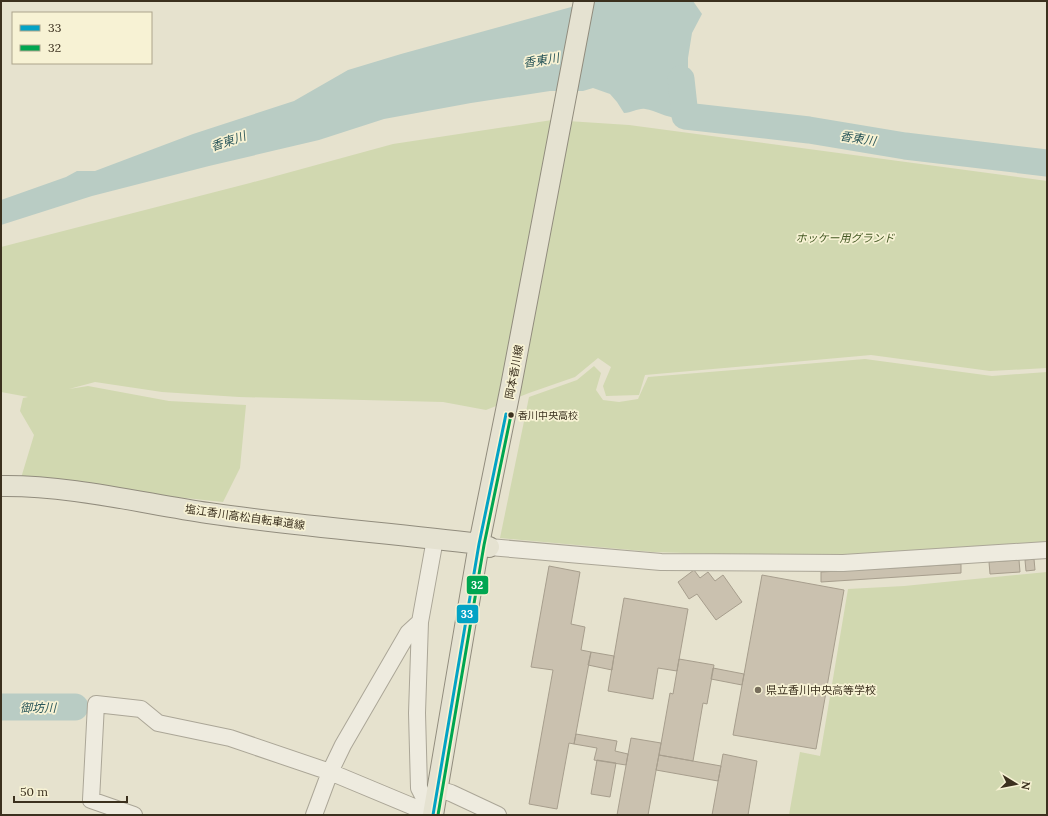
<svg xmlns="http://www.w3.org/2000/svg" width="1048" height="816" viewBox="0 0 1048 816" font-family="Lora,'Noto Sans JP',serif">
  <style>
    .green { fill: #d1d8b0 }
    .water { fill: #b9ccc4 }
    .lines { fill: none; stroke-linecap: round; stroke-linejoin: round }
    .river { stroke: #b9ccc4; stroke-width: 27 }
    .building { fill: #cac1af; stroke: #a79e8d }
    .minor-casing { stroke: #aba697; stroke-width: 18 }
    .major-casing { stroke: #918c7d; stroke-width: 22 }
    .minor { stroke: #eeebdf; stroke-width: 16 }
    .major { stroke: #e5e2d1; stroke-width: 20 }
    .bus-1-casing { stroke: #f7f2d4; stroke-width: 6 }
    .bus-2-casing { stroke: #f7f2d4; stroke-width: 6 }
    .bus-1 { stroke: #03a3c5; stroke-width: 3 }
    .bus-2 { stroke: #00a651; stroke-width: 3 }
    .bus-dot { fill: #3b301e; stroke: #f7f2d4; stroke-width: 1.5 }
    .poi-dot { fill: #776e5c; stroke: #f7f2d4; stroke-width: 1.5 }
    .labels { text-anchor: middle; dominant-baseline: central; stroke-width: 3.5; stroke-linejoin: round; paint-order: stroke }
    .bus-label { font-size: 10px; fill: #3b301e; stroke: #f7f2d4; text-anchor: start }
    .park-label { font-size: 11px; font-style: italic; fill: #435823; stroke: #f7f2d4 }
    .street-label { font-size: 11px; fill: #3b301e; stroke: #f7f2d4 }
    .poi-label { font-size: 11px; fill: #3b301e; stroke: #f7f2d4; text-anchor: start }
    .water-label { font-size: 12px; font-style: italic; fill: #2c585b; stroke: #f7f2d4 }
    .line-badge { stroke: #f7f2d4; stroke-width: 1.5 }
    .badge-label { font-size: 11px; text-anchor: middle; font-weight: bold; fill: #fff }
  </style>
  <rect width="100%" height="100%" fill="#e6e2ce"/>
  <path class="green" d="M552,120L629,125L1047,181V368L990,371L871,355L645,375L639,395L606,396L603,386L611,367L598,358L575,377L529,393L486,410L443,402L239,397L162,392L95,382L69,389L88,386L169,401L246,405L240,468L223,502L166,496L21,478L34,435L20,411L23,398L28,397L1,392V247L250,183L393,144Z
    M865,359L992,376L1047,372V545L842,558L653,552L500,538L529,397L577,380L594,366L601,373L596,390L603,400L619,402L638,399L648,377Z
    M1047,572V815H789L800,752L820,756L848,589L904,586Z"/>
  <path class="water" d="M593,1H693L702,14L692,33L688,58V85L689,97L685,116C672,122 659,111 645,109C638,108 632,113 624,113L617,102L610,94L593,88L583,91H550L471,103L384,119L319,140L209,166L92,196L1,225V200L66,177L77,171H95L193,134L294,101L348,70L401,54Z"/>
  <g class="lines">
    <path class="river" d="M681,79L685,116L809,130L905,146L1047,163
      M1,707H75"/>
  </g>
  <path class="building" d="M1034,559L1035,570L1026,571L1025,560Z
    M1019,560L1020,572L990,574L989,562Z
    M961,564V573L821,582V572Z
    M549,566L580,572L571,624L585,627L581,650L591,652L574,744L569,743L557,809L529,804L553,670L531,667Z
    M694,570L700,578L708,572L715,581L723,575L742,602L716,620L697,594L689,599L678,582Z
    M762,575L844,590L816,749L733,735Z
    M624,598L688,609L677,671L658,668L653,699L608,691Z
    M591,652L614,656L612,670L588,665Z
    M679,659L714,665L707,704L703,703L693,761L659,755L670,693L673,694Z
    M713,668L744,674L742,685L711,679Z
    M576,734L617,741L615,751L628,754L626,765L594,760L597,748L574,744Z
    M631,738L661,743L648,815H617Z
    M723,754L757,761L748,815H712Z
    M659,755L721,766L718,781L656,770Z
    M597,760L616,763L610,797L591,794Z"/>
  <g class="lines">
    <g class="minor-casing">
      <path id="minor" d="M489,547L661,562L843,563L1047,550
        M438,789L451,793L498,815
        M134,815L91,800L96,704L141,709L158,723L230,738L330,772L433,815
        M314,815L330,772L343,745L408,633L420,622
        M433,815L419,788L417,713L420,622L435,539"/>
    </g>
    <g class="major-casing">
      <path id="major" d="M1,486C69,485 141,503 208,513C298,526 389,533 479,544L489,547
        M433,815L479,544L511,386L584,1"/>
    </g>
    <use href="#minor" class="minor"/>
    <use href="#major" class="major"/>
    <g class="bus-1-casing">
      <path id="bus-1" d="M433,815L479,544L506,414"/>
    </g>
    <g class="bus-2-casing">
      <path id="bus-2" d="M438,815L484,545L511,415"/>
    </g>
    <use href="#bus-1" class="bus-1"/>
    <use href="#bus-2" class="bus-2"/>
  </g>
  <circle class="bus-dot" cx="511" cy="415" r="3.5"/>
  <circle class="poi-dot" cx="758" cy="690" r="4"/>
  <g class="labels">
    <g class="bus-label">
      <text x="518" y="415">香川中央高校</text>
    </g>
    <g class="park-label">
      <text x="845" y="238">ホッケー用グランド</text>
    </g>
    <g class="street-label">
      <text transform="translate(514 372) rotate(-79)">岡本香川線</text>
      <text transform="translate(245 517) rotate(8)">塩江香川高松自転車道線</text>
    </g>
    <g class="poi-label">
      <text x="766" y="690">県立香川中央高等学校</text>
    </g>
    <g class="water-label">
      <text transform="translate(541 60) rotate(-9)">香東川</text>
      <text transform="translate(858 138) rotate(9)">香東川</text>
      <text transform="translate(228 141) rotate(-19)">香東川</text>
      <text x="38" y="707">御坊川</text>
    </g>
  </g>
  <g class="line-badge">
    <rect x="466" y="575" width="23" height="20" rx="4" fill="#00a651"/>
    <rect x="456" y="604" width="23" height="20" rx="4" fill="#03a3c5"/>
  </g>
  <g class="badge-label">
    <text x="477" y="589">32</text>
    <text x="467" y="618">33</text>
  </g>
  <rect width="1048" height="816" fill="none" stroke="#3b301e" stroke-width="4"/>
  <rect x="12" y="12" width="140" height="52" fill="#f7f2d4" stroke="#aca48b"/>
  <rect x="20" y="25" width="20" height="6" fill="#03a3c5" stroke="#aca48b"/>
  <text x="48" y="32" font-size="12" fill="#3b301e">33</text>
  <rect x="20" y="45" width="20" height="6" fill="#00a651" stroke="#aca48b"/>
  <text x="48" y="52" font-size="12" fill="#3b301e">32</text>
  <g transform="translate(1016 784) rotate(100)" stroke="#f7f2d4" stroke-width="3" paint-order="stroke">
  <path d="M0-3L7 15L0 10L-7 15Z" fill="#3b301e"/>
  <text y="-6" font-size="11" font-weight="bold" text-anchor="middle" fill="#3b301e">N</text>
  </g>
  <path d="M14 796v6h113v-6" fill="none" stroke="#3b301e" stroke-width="2"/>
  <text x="20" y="796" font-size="12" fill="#3b301e" stroke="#f7f2d4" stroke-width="3" paint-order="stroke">50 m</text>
</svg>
